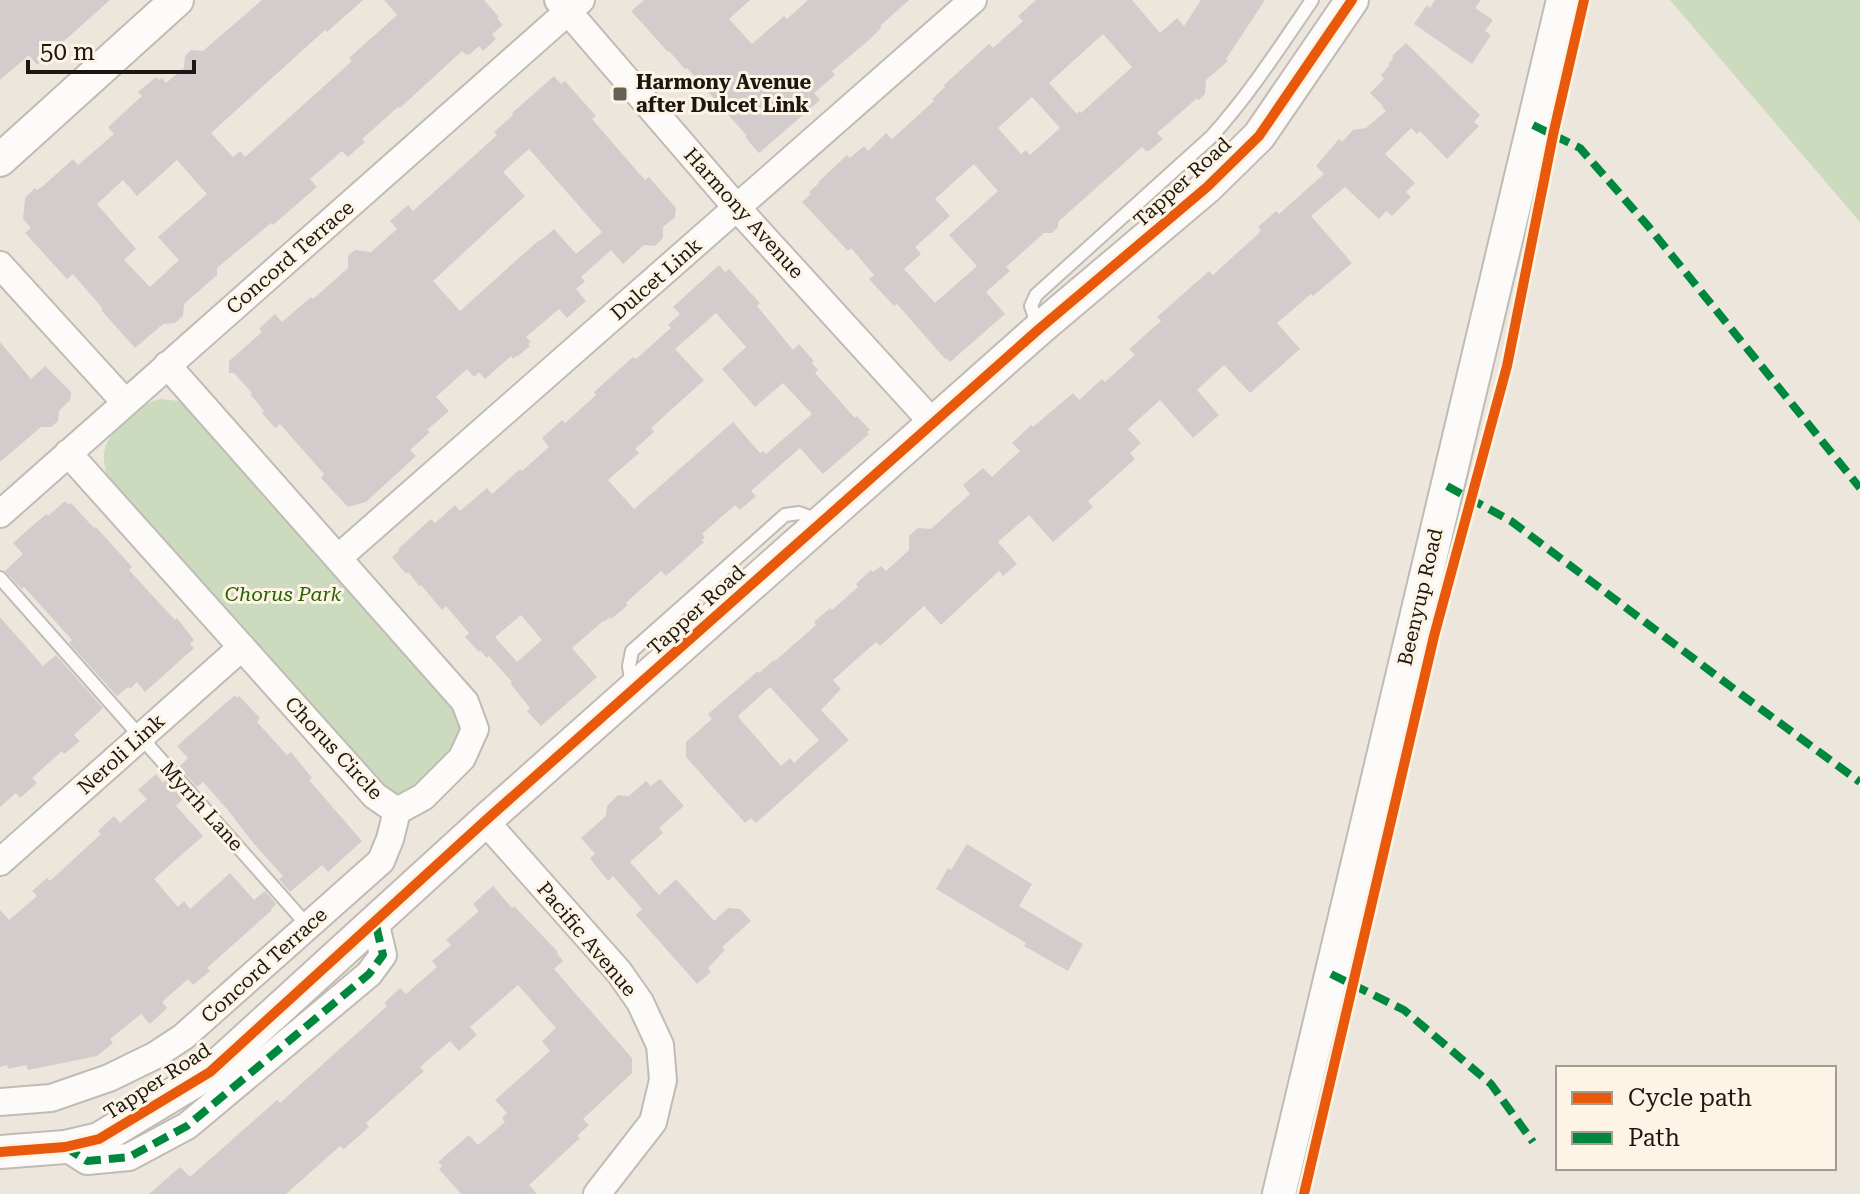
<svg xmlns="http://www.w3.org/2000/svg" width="1860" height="1194" viewBox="0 0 1860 1194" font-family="'Roboto Serif',serif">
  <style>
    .green { fill: #ccdbbe }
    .building { fill: #d2cdcc; fill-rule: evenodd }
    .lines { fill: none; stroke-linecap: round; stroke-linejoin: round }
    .service-casing { stroke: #c0bbb4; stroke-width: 16 }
    .minor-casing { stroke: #c0bbb4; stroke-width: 30 }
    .tertiary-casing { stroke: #c0bbb4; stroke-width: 36 }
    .service { stroke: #fcfbfa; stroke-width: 12 }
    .minor { stroke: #fcfbfa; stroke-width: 26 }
    .tertiary { stroke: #fcfbfa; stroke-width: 32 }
    .quiet { stroke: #00873e; stroke-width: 8; stroke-dasharray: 16 8; stroke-linecap: butt }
    .cycleway-casing { stroke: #fef4e6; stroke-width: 15 }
    .cycleway { stroke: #e8590c; stroke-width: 10 }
    .poi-dot { fill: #656058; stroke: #fef4e6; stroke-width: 3 }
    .labels { text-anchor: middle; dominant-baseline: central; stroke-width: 6; stroke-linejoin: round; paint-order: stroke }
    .poi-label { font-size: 20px; font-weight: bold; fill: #1c1811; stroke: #fef4e6; text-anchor: start }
    .street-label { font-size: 20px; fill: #1c1811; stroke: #fef4e6 }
    .park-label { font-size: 20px; font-style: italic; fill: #296100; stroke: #fef4e6 }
  </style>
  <rect width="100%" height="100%" fill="#ece6dc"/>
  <path class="green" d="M1670,0H1860V222Z
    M161,399L179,401L186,404L463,716L467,735L409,794C397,794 390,792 380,785L108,478C98,448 107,437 129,418C140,408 147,402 161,399Z"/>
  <path class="building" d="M0,0H110L37,65L29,55L0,80Z
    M262,0H363L327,32L325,30L211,133L233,157L240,151L245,157L352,61L349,58L397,15L384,0H484L499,17L497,18L503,25L492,34L496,39L483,51L479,46L469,55L467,54L466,55L462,51L400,108L398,107L362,139L365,142L348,157L342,151L310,179L317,187L273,225L271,223L217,268V275L184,304L183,316L175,323L163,324L135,348L101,310L103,309L73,274L67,279L25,233L31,228L23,219L25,198L35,188L37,190L43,186L73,159L78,165L114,134L108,127L142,96L138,92L156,77L159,80L162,78L166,83L184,68L185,56L191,50L203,51ZM177,160L207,194L158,237L179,260L150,287L124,260L136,249L97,204L123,180L137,196Z
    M644,0H750L729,19L752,44L784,16L787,19L808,0H909L880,26L882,27L869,40L832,71L835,75L814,93L820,100L759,153L745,137L747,136L687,68L685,69L669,51L668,52L631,11Z
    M1036,0H1132L1160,33L1177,18L1184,26L1201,0H1265L1226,59L1228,61L1206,80L1205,94L1199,100L1196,99L1157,133L1163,139L1149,151H1146L1142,147L1058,222V227L1052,233H1044L1006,267L1010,271L986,292L1005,314L950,362L946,358L945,359L897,304L894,306L869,279L874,275L851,248L848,251L802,202L811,194L809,192L819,183L818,182L847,155L850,158L864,146L868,151L886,133L892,139L934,101L932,99L945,87L944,85L968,63L989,44L993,48L1023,21L1018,16ZM1103,34L1132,67L1081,113L1079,111L1077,114L1049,83ZM1032,97L1060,128L1030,155L1026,150L1021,154L998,128ZM974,164L998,191L949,235L977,266L935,303L904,269L921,254L915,247L950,216L935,199Z
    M1435,0H1481L1475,8L1493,20L1485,31L1491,35L1472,64L1414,24L1427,5L1430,8Z
    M1406,43L1480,115L1474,122L1479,126L1447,159L1420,131L1417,134L1411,128L1385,154L1415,183L1406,192L1411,197L1392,216L1386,211L1379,219L1345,187L1311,216L1352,263L1313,296L1311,294L1277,323L1300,349L1250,393L1224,365L1197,390L1219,415L1193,438L1160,400L1128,429L1141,443L1130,453L1135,459L1088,501L1093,507L1053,542L1029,515L998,542L1017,564L1003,576L999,571L941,625L924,606L880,646L876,642L833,680L841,689L821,710L849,740L756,823L751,818L745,823L686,757V742L712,719L708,714L758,671L759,673L774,660L775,661L816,625L814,622L830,608L832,610L858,587L856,584L871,570L873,572L881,566L886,571L909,550V536L918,528L931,529L970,494L963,485L983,468L992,477L1020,451L1012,443L1031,425L1033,427L1073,393L1079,400L1102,379L1105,382L1135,355L1129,349L1161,321L1157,317L1209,271L1213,275L1258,234L1261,230L1258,227L1276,211L1279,214L1324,174L1316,166L1339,139L1342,142L1353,130L1366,128L1386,111L1382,107L1383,106L1370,93L1384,79L1381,75L1390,65L1388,64L1393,59L1392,56ZM770,687L819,740L794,763L790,758L781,766L739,718V715Z
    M554,76L561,84L565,81L596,116L592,119L617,148L645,180L649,177L676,208L675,217L663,227V238L655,246L644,245L623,264L611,250L581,277L585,281L576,289L586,301L567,318L559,309L526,337L531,342L528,344L530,346L517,357L516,356L513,359L511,356L485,379L479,372L474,377L467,369L436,397L449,411L427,430L430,432L410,450L416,456L366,502L348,507L321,478L324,474L280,424L275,428L262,413L264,411L250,394L252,393L234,373H229V361L262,332L259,329L275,314L282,322L311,297L313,299L348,268V256L355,250L371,252L397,229L390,221L408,205L413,211L497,135L494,132L513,115L512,113ZM529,149L602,232L576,254L554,229L540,241L539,240L460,311L433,281L525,196L503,172Z
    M719,265L725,272L729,269L760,303L757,306L793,350L799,344L814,361L812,363L818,370L815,373L855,418L857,416L870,430L867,432L869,434L823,474L800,448L751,491L756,496L740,510L735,505L702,534L705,537L702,540L704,542L666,576L661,571L628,601L626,603L628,605L611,619L610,617L604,622L603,621L572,648L597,677L541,726L527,711L530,708L510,683L512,682L489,656L487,658L480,650L479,652L465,637L469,633L446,606L442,610L421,585L419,586L408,572L406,574L392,557L399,551L398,549L431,519L435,523L455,505L460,511L487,488L492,494L520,469L522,471L549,447L542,438L562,420L565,423L596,395L594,392L633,357L636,359L671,328L668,325L680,314L673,307ZM716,313L746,347L722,369L755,407L783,383L812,414L766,454L763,451L760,453L733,422L634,509L608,480L639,453L635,449L654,432L651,428L704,380L675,349ZM521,615L542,640L517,662L495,637Z
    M0,342L31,379L45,366L71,392L70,400L59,411L58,421L51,427H41L0,462Z
    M65,501L69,505L71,503L94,528L96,527L132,567L129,570L175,620L177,618L194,640L190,644L194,648L145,692L137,682L130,689L128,687L117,696L69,643L72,640L54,620L24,587L22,589L5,571L23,554L13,543L46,514L48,516Z
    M0,617L43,666L56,655L103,708L74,735L80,741L64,754L62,751L32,778L37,783L20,798L16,793L0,807Z
    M235,695L237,698L239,696L260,718L257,722L287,755L291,752L312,778L309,780L362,841L328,872L322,865L290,892L279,879L283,876L254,844L227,809L203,782L197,787L179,767L188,758L177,746Z
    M156,774L163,783L166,779L183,799L176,806L203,836L154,879L178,907L184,901L190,909L230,873L254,900L265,891L276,904L271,909L272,910L207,968L210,971L193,985L188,979L162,1002L167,1008L150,1024L141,1014L110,1039L113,1043L97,1056L28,1070L26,1065L8,1069L7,1065L0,1067V910L9,920L37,896L32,891L47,878L50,881L76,857L101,834L98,831L114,816L120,823L147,799L138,790Z
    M660,779L684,806L659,828L663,833L630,862L659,895L676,879L714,921L728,908L740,909L751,921L722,947L725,950L708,968L711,972L697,984L636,915L642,909L613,876L608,881L595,865L590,858L595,854L581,838L606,816L607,806L618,795L629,796L646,781L651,786Z
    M967,844L1032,884L1019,906L1083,944L1068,971L1024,946L1026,943L936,889L948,868L951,870Z
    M493,886L512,908L514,906L558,952L557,953L563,961L554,969L632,1058V1073L583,1119L589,1125L577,1136L580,1138L529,1185L537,1194H461L439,1169L442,1166L438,1162L469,1135L478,1145L505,1122L502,1118L507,1113L495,1100L550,1051L542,1041L556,1028L518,985L470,1027L477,1035L459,1051L450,1041L420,1067L424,1071L366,1123L369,1127L344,1149L340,1146L286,1194H149L180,1167L190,1177L277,1100L280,1103L387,1006L384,1003L400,988L406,994L437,967L432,961L451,945L446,940L479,911L473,904Z"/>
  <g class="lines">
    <g class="service-casing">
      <path id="service" d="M1038,326L1031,306L1036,295L1211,137C1249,95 1280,47 1312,0
        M0,578L308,926
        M632,687L629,666L632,651L785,515L799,513L820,521"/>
    </g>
    <g class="minor-casing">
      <path id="minor" d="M558,0L737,208L933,423
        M0,265L125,402
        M68,453L375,796L397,811L423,797L462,758L475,729L465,702L167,365
        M0,514L581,0
        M338,558L973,0
        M485,821L619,972L640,1002L660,1045L663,1080L653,1122L597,1194
        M0,862L242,647
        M0,1102L51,1098L109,1078L154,1056L183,1037L381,861L390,839L397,811
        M65,1147L87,1161L129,1157L187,1126L369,974L383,955L375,921"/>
    </g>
    <g class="tertiary-casing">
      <path id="tertiary" d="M0,160L177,0
        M0,1152L65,1147L99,1139L210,1072L485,821L1039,329L1207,187L1259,136L1352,0
        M1279,1194L1563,0"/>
    </g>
    <use href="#service" class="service"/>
    <use href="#minor" class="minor"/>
    <use href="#tertiary" class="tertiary"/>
    <path class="quiet" d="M1533,125L1580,148L1648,226L1860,488
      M1447,486L1511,521L1742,695L1860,782
      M1331,974L1404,1010L1491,1084L1533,1142
      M65,1147L87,1161L129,1157L187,1126L369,974L383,955L375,921"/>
    <g class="cycleway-casing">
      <path id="cycleway" d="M0,1152L65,1147L99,1139L210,1072L485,821L1039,329L1207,187L1259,136L1352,0
        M1304,1194L1434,636L1507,366L1553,135L1584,0"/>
    </g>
    <use href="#cycleway" class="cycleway"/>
  </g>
  <rect class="poi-dot" x="612" y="86" width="16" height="16" rx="4"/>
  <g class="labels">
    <g class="poi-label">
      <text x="636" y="82">Harmony Avenue<tspan x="636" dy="23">after Dulcet Link</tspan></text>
    </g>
    <g class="street-label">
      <text transform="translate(1182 182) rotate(-42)">Tapper Road</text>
      <text transform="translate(744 213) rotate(48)">Harmony Avenue</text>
      <text transform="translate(290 257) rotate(-41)">Concord Terrace</text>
      <text transform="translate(656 279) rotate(-41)">Dulcet Link</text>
      <text transform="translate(1420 597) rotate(-77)">Beenyup Road</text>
      <text transform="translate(696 610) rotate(-42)">Tapper Road</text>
      <text transform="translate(334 748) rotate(47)">Chorus Circle</text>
      <text transform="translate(121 754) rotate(-42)">Neroli Link</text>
      <text transform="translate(202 806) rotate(48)">Myrrh Lane</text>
      <text transform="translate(587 939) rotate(50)">Pacific Avenue</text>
      <text transform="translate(264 965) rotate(-42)">Concord Terrace</text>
      <text transform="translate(157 1081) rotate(-33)">Tapper Road</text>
    </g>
    <g class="park-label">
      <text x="283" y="594">Chorus Park</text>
    </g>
  </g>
  <rect x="1556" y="1066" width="280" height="104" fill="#fef4e6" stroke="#a49c91" stroke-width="2"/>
  <rect x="1572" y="1092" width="40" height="12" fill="#e8590c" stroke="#a49c91" stroke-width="2"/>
  <text x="1628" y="1106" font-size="24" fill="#1c1811">Cycle path</text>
  <rect x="1572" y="1132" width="40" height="12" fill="#00873e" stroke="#a49c91" stroke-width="2"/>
  <text x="1628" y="1146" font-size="24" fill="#1c1811">Path</text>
  <path d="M28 60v12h166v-12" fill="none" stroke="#1c1811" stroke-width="4"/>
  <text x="40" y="60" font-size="24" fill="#1c1811" stroke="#fef4e6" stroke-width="6" paint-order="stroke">50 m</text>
</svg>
